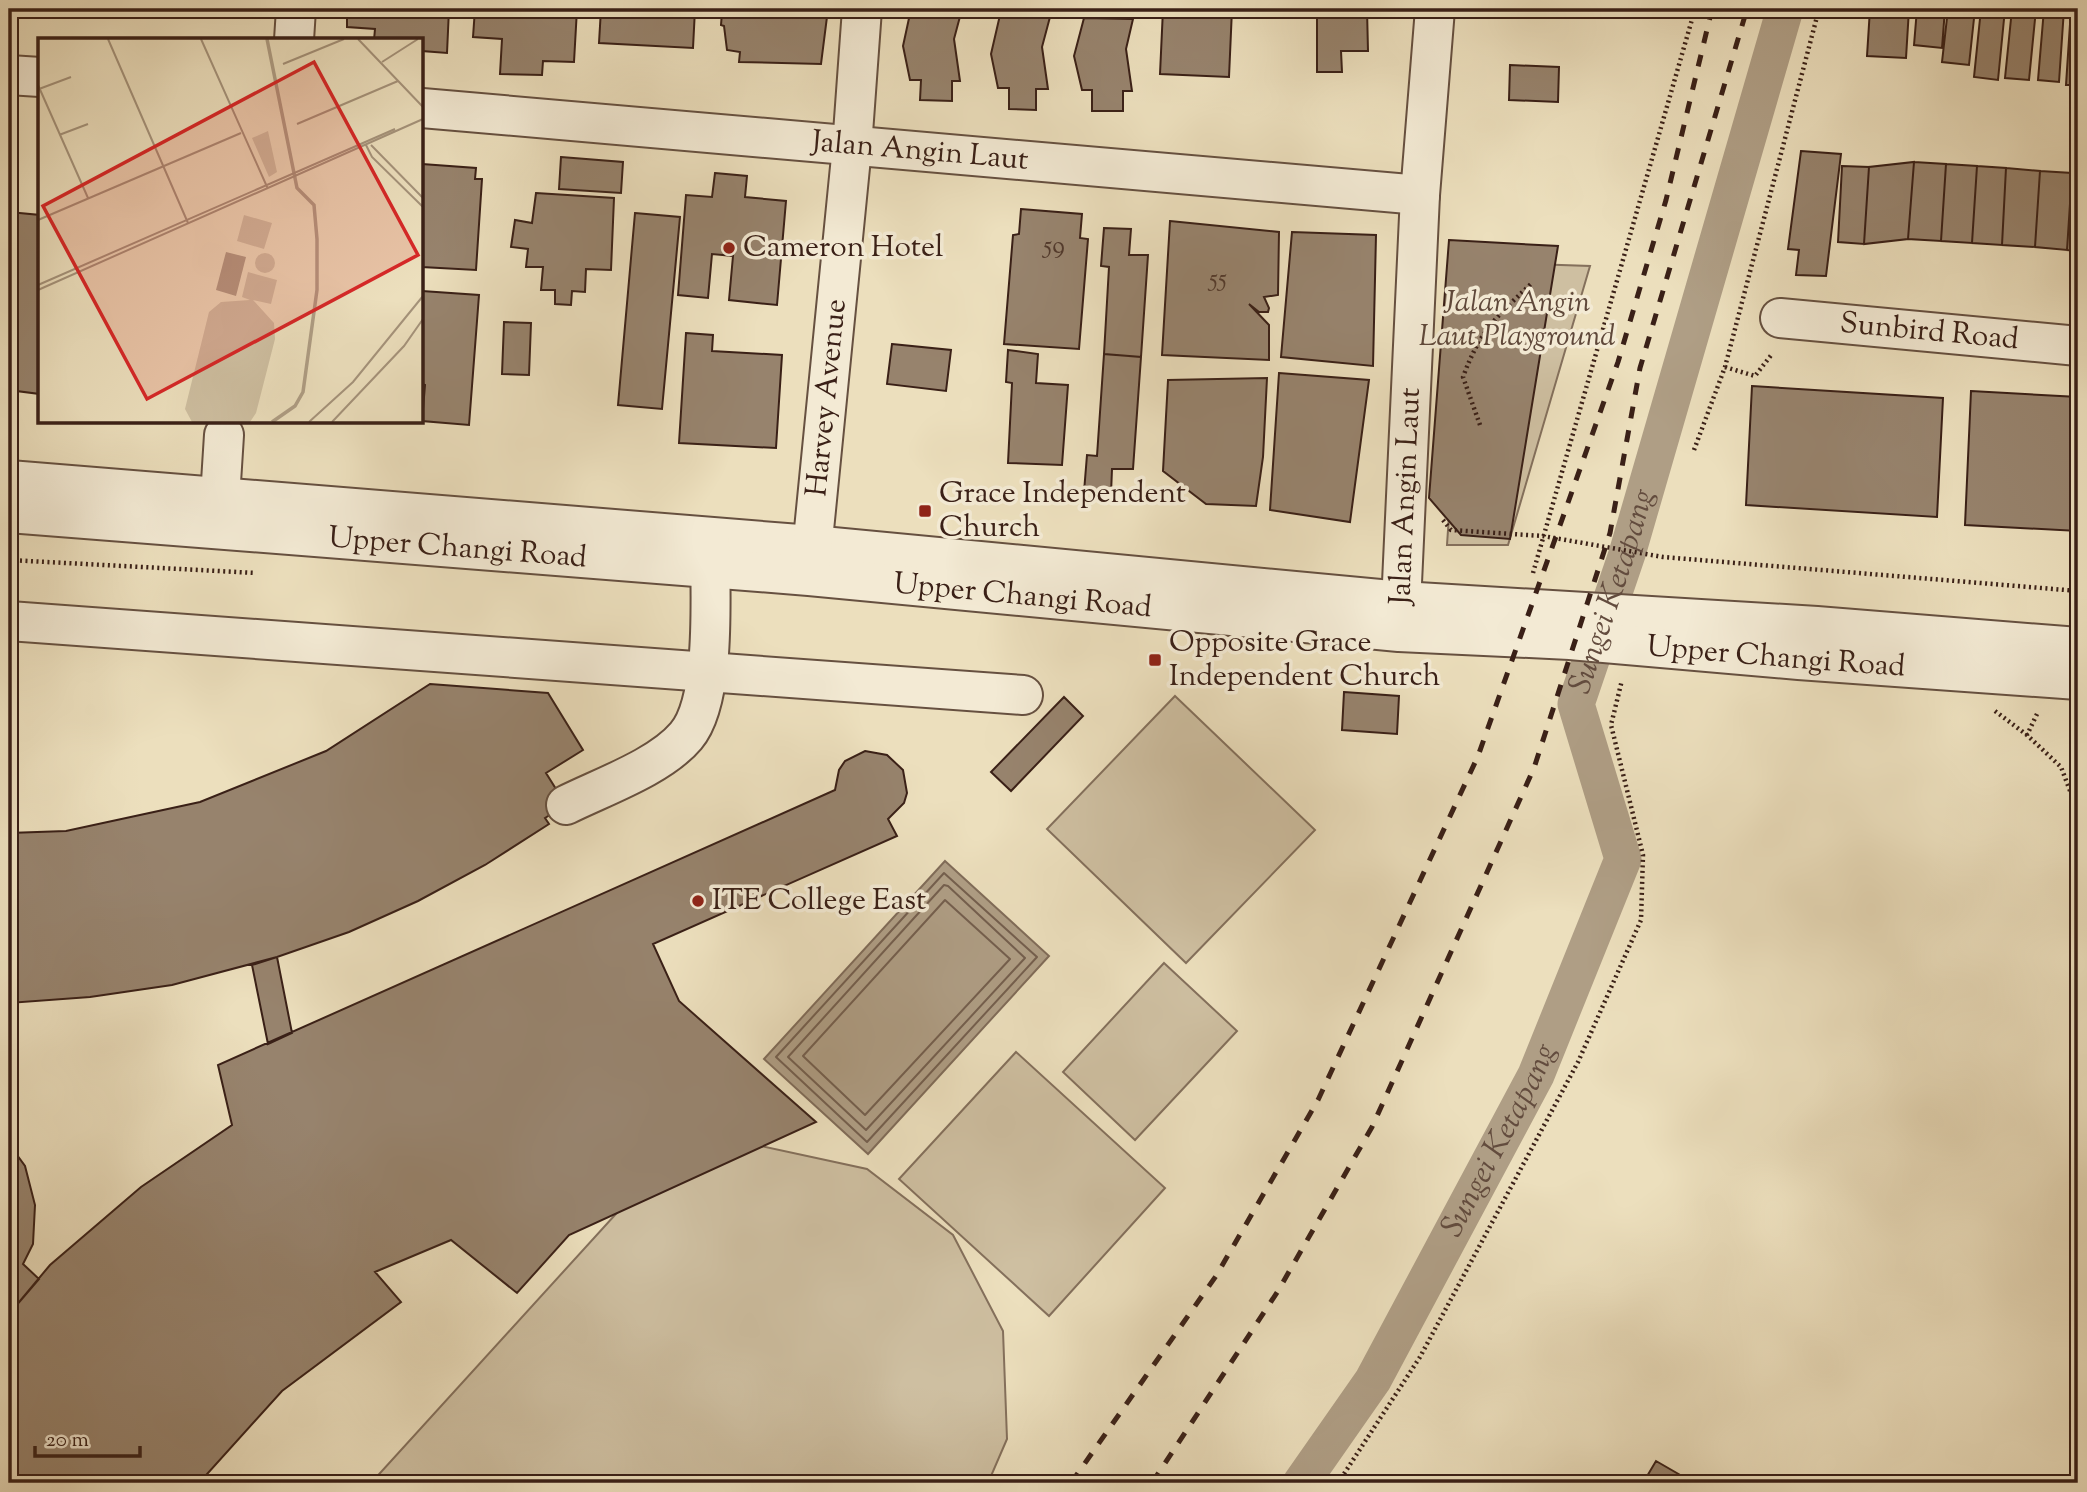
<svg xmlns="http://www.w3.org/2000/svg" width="2087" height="1492" viewBox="0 0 2087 1492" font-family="'Sorts Mill Goudy',serif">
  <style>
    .green { fill: #cebfa1; stroke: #84705c; stroke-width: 2 }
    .water { fill: #af9e85; stroke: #806c59; stroke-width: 2 }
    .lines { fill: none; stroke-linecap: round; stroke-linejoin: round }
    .shore { stroke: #745f4e; stroke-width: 2 }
    .canal { stroke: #af9e85; stroke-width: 37 }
    .building { fill: #97836d; stroke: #3a2017; stroke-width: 2 }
    .minor-casing { stroke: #665040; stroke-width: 42 }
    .path { stroke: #3a2017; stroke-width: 4.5; stroke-dasharray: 2 3.5; stroke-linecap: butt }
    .minor { stroke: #f3ead4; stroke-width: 38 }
    .rail { stroke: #3a2017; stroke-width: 5; stroke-dasharray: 12 12; stroke-linecap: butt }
    .poi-dot { fill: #8f2418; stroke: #f3ead4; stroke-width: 2.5 }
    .labels { text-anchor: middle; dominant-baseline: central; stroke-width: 7; stroke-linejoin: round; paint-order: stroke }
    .number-label { font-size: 26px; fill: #51392c }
    .street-label { font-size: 30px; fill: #3a2017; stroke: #f3ead4 }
    .poi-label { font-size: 30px; fill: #3a2017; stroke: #f3ead4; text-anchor: start }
    .park-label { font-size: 30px; font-style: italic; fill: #5f483a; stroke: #f3ead4 }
    .water-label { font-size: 32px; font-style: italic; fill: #634c3e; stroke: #f3ead4 }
    .inset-river { fill: none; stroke: #af9e85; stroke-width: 3.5 }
    .inset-road { fill: none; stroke: #a5937b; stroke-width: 2 }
    .view { fill: #d62828; fill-opacity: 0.15; stroke: #d62828; stroke-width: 3.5 }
    .inset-edge { fill: none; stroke: #3a2017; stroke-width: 3.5 }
  </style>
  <rect width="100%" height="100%" fill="#ecdfbd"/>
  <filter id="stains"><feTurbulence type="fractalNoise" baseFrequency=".00286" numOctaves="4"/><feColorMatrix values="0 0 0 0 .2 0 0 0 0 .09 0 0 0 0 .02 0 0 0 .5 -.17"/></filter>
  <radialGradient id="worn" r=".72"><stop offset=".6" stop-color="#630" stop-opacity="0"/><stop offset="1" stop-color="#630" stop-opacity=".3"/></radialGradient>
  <path class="green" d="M1466,262L1590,266L1508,545H1447Z
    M1175,696L1315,830L1186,963L1047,829Z
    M1164,963L1237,1031L1135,1140L1063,1072Z
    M1016,1052L1165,1188L1049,1316L899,1179Z
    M761,1146L867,1169L953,1235L1003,1331L1007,1439L988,1483H371L655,1171Z"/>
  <path class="water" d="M945,861L1049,956L868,1154L764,1059Z"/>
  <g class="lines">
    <path class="shore" d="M944,873L1037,957L867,1142L776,1057Z
      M944,885L948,886L1025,958L866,1130L788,1057Z
      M945,900L1010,959L865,1115L803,1056Z"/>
    <path class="canal" id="s1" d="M1301,1483L1373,1380L1536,1075L1623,859L1576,704L1627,554L1785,9"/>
  </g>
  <path class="building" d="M347,9H449L447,53L422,51V40H374L375,29L347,27Z
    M475,9H577L574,62L543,61L542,75L500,74L502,39L473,37Z
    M601,9H695L693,48L599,43Z
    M725,9H828L821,64L739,62L740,52L727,50L724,26L721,25L722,12Z
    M911,9H962L954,39L960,81H952V101L920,100L921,80H910L903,46Z
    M1163,9H1232L1229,77L1160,74Z
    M1304,9H1367L1368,51H1341L1342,72H1317V15L1304,16Z
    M1560,9H1591V17L1560,15Z
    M1870,9H1909L1906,58L1867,56Z
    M1917,9H1945L1942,48L1914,45Z
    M1948,9H1975L1969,65L1942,62Z
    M1981,9H2005L1998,80L1974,77Z
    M2012,9H2036L2029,80L2005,78Z
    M2044,9H2064L2059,82L2038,80Z
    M2071,9H2078V85H2066Z
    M1000,15L1050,17L1042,47L1048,89H1036V110L1009,109V88H998L991,54Z
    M1084,18L1133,19L1126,49L1132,91H1123V111H1092V90H1082L1074,56Z
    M1510,65L1559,67L1558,102L1509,100Z
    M1801,151L1841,154L1826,276L1796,275L1799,250L1788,249Z
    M561,157L623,162L621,193L559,189Z
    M1914,162L1908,239L1864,244L1869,167Z
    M1914,162L1946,164L1941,241L1908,239Z
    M422,164L476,168L475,179H482L476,270L422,267Z
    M1946,164L1977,166L1972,243L1941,241Z
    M1842,166L1869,167L1864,244L1838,242Z
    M1977,166L2006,168L2002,245L1972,243Z
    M2006,168L2040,171L2035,247L2002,245Z
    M2040,171L2072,173L2067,250L2035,247Z
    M715,173L747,176L745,197L786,201L777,305L729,300L733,256L712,254L708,298L678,295L686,195L712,197Z
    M2072,173H2078V251L2067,250Z
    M536,193L614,198L611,270L586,269L585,292L572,291L571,305L555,304V290H541L543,267H526L528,249L511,247L515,220L532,223Z
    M1021,209L1082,214L1080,238L1088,239L1079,349L1004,344L1013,235L1019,234Z
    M9,212L40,215V394L9,390Z
    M635,213L680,217L662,409L618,405Z
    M1170,221L1279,232L1278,295L1264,297L1269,308L1268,312H1259L1249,304L1269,325V360L1162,355Z
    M1104,228L1131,229L1129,255H1148L1141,357L1104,354L1109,267L1101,266Z
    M1292,232L1376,235L1373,366L1281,357Z
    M1449,240L1558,246L1510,539L1461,535L1429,498Z
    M422,291L479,295L469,425L422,421L425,385L422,384Z
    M504,322L531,323L529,375L502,374Z
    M686,333L713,335L712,351L782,355L776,448L679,443Z
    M892,344L951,350L946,391L887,384Z
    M1008,350L1038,354L1036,383L1068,385L1062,465L1008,463L1012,383L1006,382Z
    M1104,354L1141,357L1133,469H1112L1111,494L1084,492L1087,455L1097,456Z
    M1279,373L1369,380L1350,522L1270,510Z
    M1267,378L1263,457L1256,506L1206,504L1163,471L1168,380Z
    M1752,386L1943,398L1937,517L1746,505Z
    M1971,391L2078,397V531L1965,525Z
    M430,684L548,693L583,750L546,773L566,805L545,818L549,824L485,865L418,901L349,932L277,957L172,985L90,997L9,1003V833L66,831L200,802L326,751Z
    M1344,692L1399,696L1397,734L1342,730Z
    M1064,697L1083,716L1011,791L991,772Z
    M865,751L887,755L903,770L907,793L904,803L888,819L897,836L653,944L679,1001L816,1122L569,1235L517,1293L451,1240L375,1272L401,1302L282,1391L199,1483H9V1314L50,1265L141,1187L232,1125L218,1065L835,790L839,770L845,761Z
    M277,957L292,1033L268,1044L252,965Z
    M9,1144L25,1166L35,1205L33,1244L23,1264L39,1279L9,1314Z
    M1656,1461L1694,1483H1643Z"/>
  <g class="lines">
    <g class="minor-casing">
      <g id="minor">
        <path d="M294,40L296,9"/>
        <path d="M9,75L40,77"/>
        <path id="s2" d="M422,108L1420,195"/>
        <path id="s3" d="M1780,318L2078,346"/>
        <path d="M9,480L812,545L1401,601L1817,626L2078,647"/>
        <path d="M220,498L224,435"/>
        <path id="s4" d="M9,513L809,576L1399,632L1570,640L1799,660L2078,680"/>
        <path id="s5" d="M810,570L852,147L862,9"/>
        <path d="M9,621L1023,695"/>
        <path id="s6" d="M1400,626L1420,195L1435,9"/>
        <path d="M566,805C602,787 660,767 686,736C717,700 710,591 710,543"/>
      </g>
    </g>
    <path class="path" d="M1725,367L1755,376L1772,354
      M1480,425L1463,377C1480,331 1495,318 1531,284
      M1694,450L1725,367L1819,9
      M1443,520L1451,530L1543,536L1663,557L2078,591
      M9,560L256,573
      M1533,573L1695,9
      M1995,711L2027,735
      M2037,714L2027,735L2061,767L2078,812
      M1338,1483L1420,1357L1578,1062L1641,920L1643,855L1611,725L1622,680"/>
    <use href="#minor" class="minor"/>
    <path class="rail" d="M1071,1483L1216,1276L1318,1100L1478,756L1618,362L1666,200L1712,9
      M1152,1483L1278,1291L1372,1127L1534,768L1610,533L1640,368L1747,9"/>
  </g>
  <g class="poi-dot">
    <circle cx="729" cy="248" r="7"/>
    <rect x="918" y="504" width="14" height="14" rx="3.5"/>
    <rect x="1148" y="653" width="14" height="14" rx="3.5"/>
    <circle cx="698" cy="901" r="7"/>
  </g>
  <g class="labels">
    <g class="number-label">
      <text x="1054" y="246">59</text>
      <text x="1218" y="279">55</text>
    </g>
    <g class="street-label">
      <text stroke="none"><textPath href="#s2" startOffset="500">Jalan Angin Laut</textPath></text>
      <text stroke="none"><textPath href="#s3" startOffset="150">Sunbird Road</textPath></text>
      <text stroke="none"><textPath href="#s5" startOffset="173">Harvey Avenue</textPath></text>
      <text stroke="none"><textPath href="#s6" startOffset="130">Jalan Angin Laut</textPath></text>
      <text stroke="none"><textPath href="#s4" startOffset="450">Upper Changi Road</textPath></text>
      <text stroke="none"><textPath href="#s4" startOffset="1017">Upper Changi Road</textPath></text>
      <text stroke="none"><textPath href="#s4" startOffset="1773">Upper Changi Road</textPath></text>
    </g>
    <g class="poi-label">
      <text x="743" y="248">Cameron Hotel</text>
      <text x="939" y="494">Grace Independent<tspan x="939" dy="34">Church</tspan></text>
      <text x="1169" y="643">Opposite Grace<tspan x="1169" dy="34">Independent Church</tspan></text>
      <text x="712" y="901">ITE College East</text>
    </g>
    <g class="park-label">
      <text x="1517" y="303">Jalan Angin<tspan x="1517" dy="34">Laut Playground</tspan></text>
    </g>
    <g class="water-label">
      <text stroke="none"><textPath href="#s1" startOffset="985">Sungei Ketapang</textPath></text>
      <text stroke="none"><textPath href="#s1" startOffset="397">Sungei Ketapang</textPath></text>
    </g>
  </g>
  <g transform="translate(38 38)">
    <rect width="385" height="385" fill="#ecdfbd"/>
    <path d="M230,93L239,134L231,139L214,100ZM206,177L234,185L226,211L199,203ZM217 225a10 10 0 1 1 20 0a10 10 0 1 1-20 0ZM210,234L239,242L233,266L215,262L236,285L237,301L218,375L212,384H154L147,371L171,274L183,264L212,262L204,259Z" fill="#cebfa1"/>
    <path d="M188,214L208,219L198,258L178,252Z" fill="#af9e85"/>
    <path class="inset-river" d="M229,1L259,150L276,167L279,201V252L265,354L257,368L234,384"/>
    <path class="inset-road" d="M70,1L150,185M163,1L230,151M320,1L385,69M344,24L380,1M245,26L306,1M0,47L50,160M1,51L33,39M259,86L360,43M21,97L50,86M328,107L334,119L385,169M333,107L385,160M0,182L203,95M0,247L357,91M0,252L385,81M271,384L315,344L385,258M294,384L366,308L385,281"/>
    <path class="view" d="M276,24L380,217L109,361L5,168Z"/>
    <rect width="385" height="385" class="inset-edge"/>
  </g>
  <rect width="2087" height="1492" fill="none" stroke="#ecdfbd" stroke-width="35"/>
  <rect x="10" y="10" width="2066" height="1471" fill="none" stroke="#3a2017" stroke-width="3.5"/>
  <rect x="18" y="18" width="2052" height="1457" fill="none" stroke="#3a2017" stroke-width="2"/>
  <path d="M35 1446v10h105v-10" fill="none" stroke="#3a2017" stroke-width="3.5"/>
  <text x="46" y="1446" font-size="21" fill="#3a2017" stroke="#f3ead4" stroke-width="5" paint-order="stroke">20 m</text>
  <rect width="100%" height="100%" filter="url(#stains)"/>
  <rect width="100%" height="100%" fill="url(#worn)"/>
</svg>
